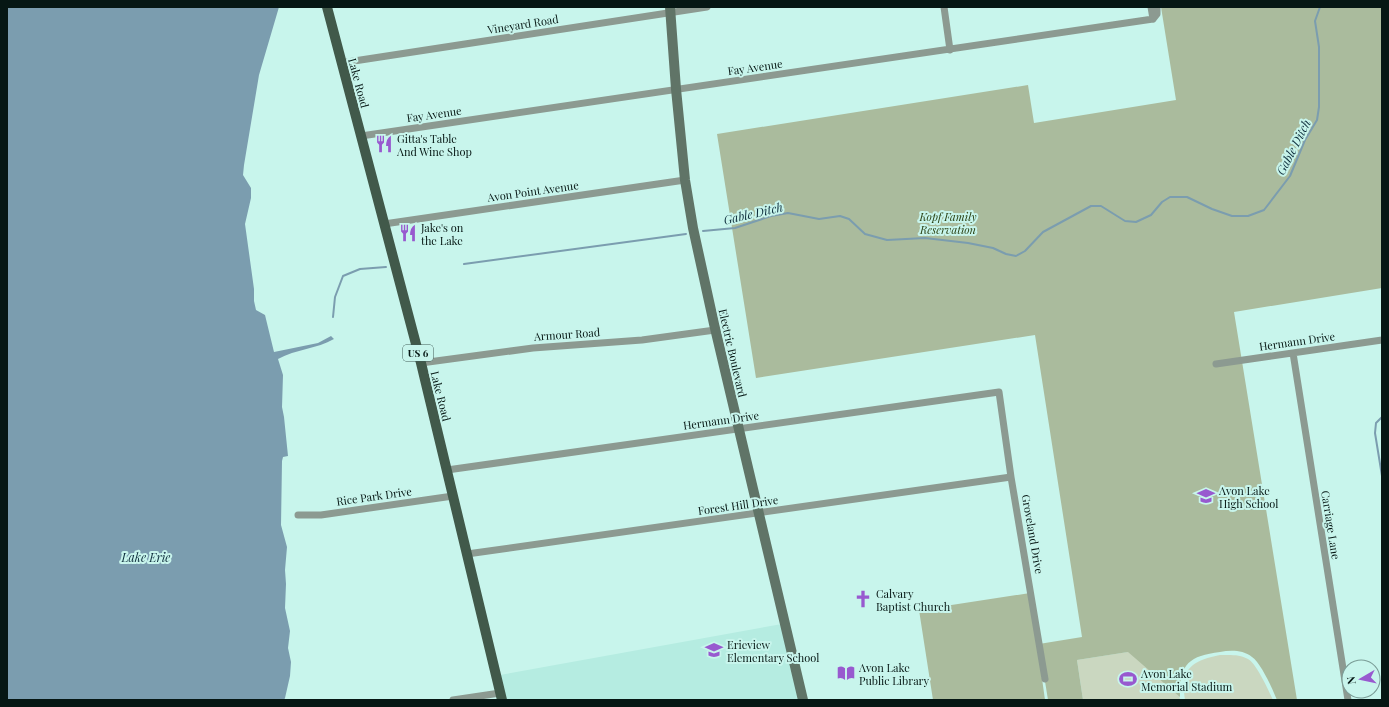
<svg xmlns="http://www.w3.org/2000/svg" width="1389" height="707" viewBox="0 0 1389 707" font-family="'Playfair Display',serif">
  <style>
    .built { fill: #b5ece1 }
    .green { fill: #cad7c0 }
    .forest { fill: #aabb9d }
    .water { fill: #7b9daf }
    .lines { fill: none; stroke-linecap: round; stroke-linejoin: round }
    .stream { stroke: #7b9daf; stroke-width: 2 }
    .street { stroke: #8c9a91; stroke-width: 7 }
    .secondary { stroke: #607467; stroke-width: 10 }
    .primary { stroke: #41594a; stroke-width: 10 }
    .labels { text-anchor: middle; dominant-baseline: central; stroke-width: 4; stroke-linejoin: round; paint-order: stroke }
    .shield { fill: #c8f5ec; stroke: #405a55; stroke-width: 1 }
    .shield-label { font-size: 10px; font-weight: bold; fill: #061714 }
    .street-label { font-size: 11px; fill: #061714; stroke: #c8f5ec }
    .poi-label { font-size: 11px; fill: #061714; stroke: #c8f5ec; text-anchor: start }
    .park-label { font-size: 11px; font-style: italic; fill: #283f11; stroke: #c8f5ec }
    .water-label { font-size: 12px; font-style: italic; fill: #0e2e3c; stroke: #c8f5ec }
  </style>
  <rect width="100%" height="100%" fill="#c8f5ec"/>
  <path class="built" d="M782,624L799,700H506L500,675Z"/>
  <path class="green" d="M1172,645L1180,700H1083L1077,660Z
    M1220,655C1229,655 1240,654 1248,659C1256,663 1269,691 1273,700H1185C1180,669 1191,661 1220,655Z"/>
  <path class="forest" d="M1161,7H1382V288L1234,312L1297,700H1277C1273,690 1261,663 1252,657C1243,650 1231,650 1220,652C1188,656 1179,665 1180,697L1128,652L1077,660L1083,700H1048L1039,644L1082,637L1035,335L756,378L717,134L1028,85L1034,123L1176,100Z
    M1030,593L1045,700H933L919,610Z"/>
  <path class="water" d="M7,7H279L259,75L244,165L243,175L251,188V198L245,224L254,289V301L256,310L265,315L274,352L318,343L331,336L334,339C317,349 296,349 278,359L283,375L282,407L284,417L288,456L283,457L282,461L281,525L287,547L285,570L286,584L285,608L290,631L288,648L291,662L290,676L285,698L284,700H7Z"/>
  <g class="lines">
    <path class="stream" d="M703,231L735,228L771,216L788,213L819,219L840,216L849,219L865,234L887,240L925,238L968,243L993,248L1006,254L1016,256L1025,251L1043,232L1091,206H1101L1125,221L1136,222L1151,215L1162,202L1170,197H1187L1212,209L1232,216H1248L1264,210L1290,176L1305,140L1317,120L1319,107V47L1315,21L1320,7
      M464,264L686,234
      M333,317L335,297L343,276L360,269L386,267
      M1382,417L1376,423L1375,433L1382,476"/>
    <path class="street" d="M944,7L950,50
      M1151,7L1153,19
      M1153,19L1157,14V7
      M341,63L707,7
      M361,136L1153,19
      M384,224L685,180
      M1293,353L1348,700
      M421,363L533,348L642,340L715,330
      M1216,364L1382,340
      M447,470L999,392L1011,477L1045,679
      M298,515H321L453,496
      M467,554L1011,477
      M453,700L500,693"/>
    <path class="secondary" d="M670,7L676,89L685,180L693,228L714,324L803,700"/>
    <path class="primary" d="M327,7L421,363L502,700"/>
  </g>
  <defs>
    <g id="restaurant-bare" transform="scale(1.38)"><path d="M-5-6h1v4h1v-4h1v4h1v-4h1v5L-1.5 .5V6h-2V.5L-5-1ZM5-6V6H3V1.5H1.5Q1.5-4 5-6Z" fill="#9859cf" stroke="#c8f5ec" stroke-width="2.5" paint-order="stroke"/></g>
    <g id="school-bare" transform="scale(1.38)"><path d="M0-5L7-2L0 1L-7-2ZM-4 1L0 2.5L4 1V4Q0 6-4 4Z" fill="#9859cf" stroke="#c8f5ec" stroke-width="2.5" paint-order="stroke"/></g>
    <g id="church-bare" transform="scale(1.38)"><path d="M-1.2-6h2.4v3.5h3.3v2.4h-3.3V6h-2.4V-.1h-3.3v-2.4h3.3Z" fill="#9859cf" stroke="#c8f5ec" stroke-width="2.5" paint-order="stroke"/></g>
    <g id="library-bare" transform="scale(1.38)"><path d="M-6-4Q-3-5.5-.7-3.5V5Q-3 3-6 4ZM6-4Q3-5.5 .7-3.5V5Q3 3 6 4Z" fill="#9859cf" stroke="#c8f5ec" stroke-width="2.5" paint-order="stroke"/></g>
    <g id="stadium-bare" transform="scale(1.38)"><path d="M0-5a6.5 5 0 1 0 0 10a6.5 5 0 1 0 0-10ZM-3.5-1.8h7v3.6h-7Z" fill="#9859cf" stroke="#c8f5ec" stroke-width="2.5" paint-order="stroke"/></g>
  </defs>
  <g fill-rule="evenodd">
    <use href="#restaurant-bare" x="384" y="144"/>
    <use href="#restaurant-bare" x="408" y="233"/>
    <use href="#school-bare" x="1206" y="496"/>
    <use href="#church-bare" x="863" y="599"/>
    <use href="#school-bare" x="714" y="650"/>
    <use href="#library-bare" x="846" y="673"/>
    <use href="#stadium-bare" x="1128" y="679"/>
  </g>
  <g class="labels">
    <rect class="shield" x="403" y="345" width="30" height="16" rx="3"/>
    <g class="shield-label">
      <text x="418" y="353">US 6</text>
    </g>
    <g class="street-label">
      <text transform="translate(523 24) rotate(-9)">Vineyard Road</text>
      <text transform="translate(755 67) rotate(-8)">Fay Avenue</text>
      <text transform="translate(359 83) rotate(75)">Lake Road</text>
      <text transform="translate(434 114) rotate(-8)">Fay Avenue</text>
      <text transform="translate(533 191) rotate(-8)">Avon Point Avenue</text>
      <text transform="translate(567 334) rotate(-4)">Armour Road</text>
      <text transform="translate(1297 341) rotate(-8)">Hermann Drive</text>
      <text transform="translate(733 353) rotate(77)">Electric Boulevard</text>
      <text transform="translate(441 396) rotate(76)">Lake Road</text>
      <text transform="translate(721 420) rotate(-8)">Hermann Drive</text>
      <text transform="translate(374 496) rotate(-8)">Rice Park Drive</text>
      <text transform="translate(738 505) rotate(-8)">Forest Hill Drive</text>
      <text transform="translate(1331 525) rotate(81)">Carriage Lane</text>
      <text transform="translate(1033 534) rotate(80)">Groveland Drive</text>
    </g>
    <g class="poi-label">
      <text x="397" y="138">Gitta's Table<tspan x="397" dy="13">And Wine Shop</tspan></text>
      <text x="421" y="227">Jake's on<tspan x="421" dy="13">the Lake</tspan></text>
      <text x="1219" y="490">Avon Lake<tspan x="1219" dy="13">High School</tspan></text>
      <text x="876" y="593">Calvary<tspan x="876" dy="13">Baptist Church</tspan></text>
      <text x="727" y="644">Erieview<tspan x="727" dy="13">Elementary School</tspan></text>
      <text x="859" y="667">Avon Lake<tspan x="859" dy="13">Public Library</tspan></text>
      <text x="1141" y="673">Avon Lake<tspan x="1141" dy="13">Memorial Stadium</tspan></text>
    </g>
    <g class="park-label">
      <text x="948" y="216">Kopf Family<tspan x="948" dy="13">Reservation</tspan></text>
    </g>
    <g class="water-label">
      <text transform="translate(1293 147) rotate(-63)">Gable Ditch</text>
      <text transform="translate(753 213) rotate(-13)">Gable Ditch</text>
      <text x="146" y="557">Lake Erie</text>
    </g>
  </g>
  <rect width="1389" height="707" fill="none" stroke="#061714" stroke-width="16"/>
  <g transform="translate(1361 679) rotate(261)"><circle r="19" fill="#c8f5ec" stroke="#7a9c96"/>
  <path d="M0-3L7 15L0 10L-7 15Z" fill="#9859cf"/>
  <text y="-6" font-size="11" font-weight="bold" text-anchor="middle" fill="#061714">N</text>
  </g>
</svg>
